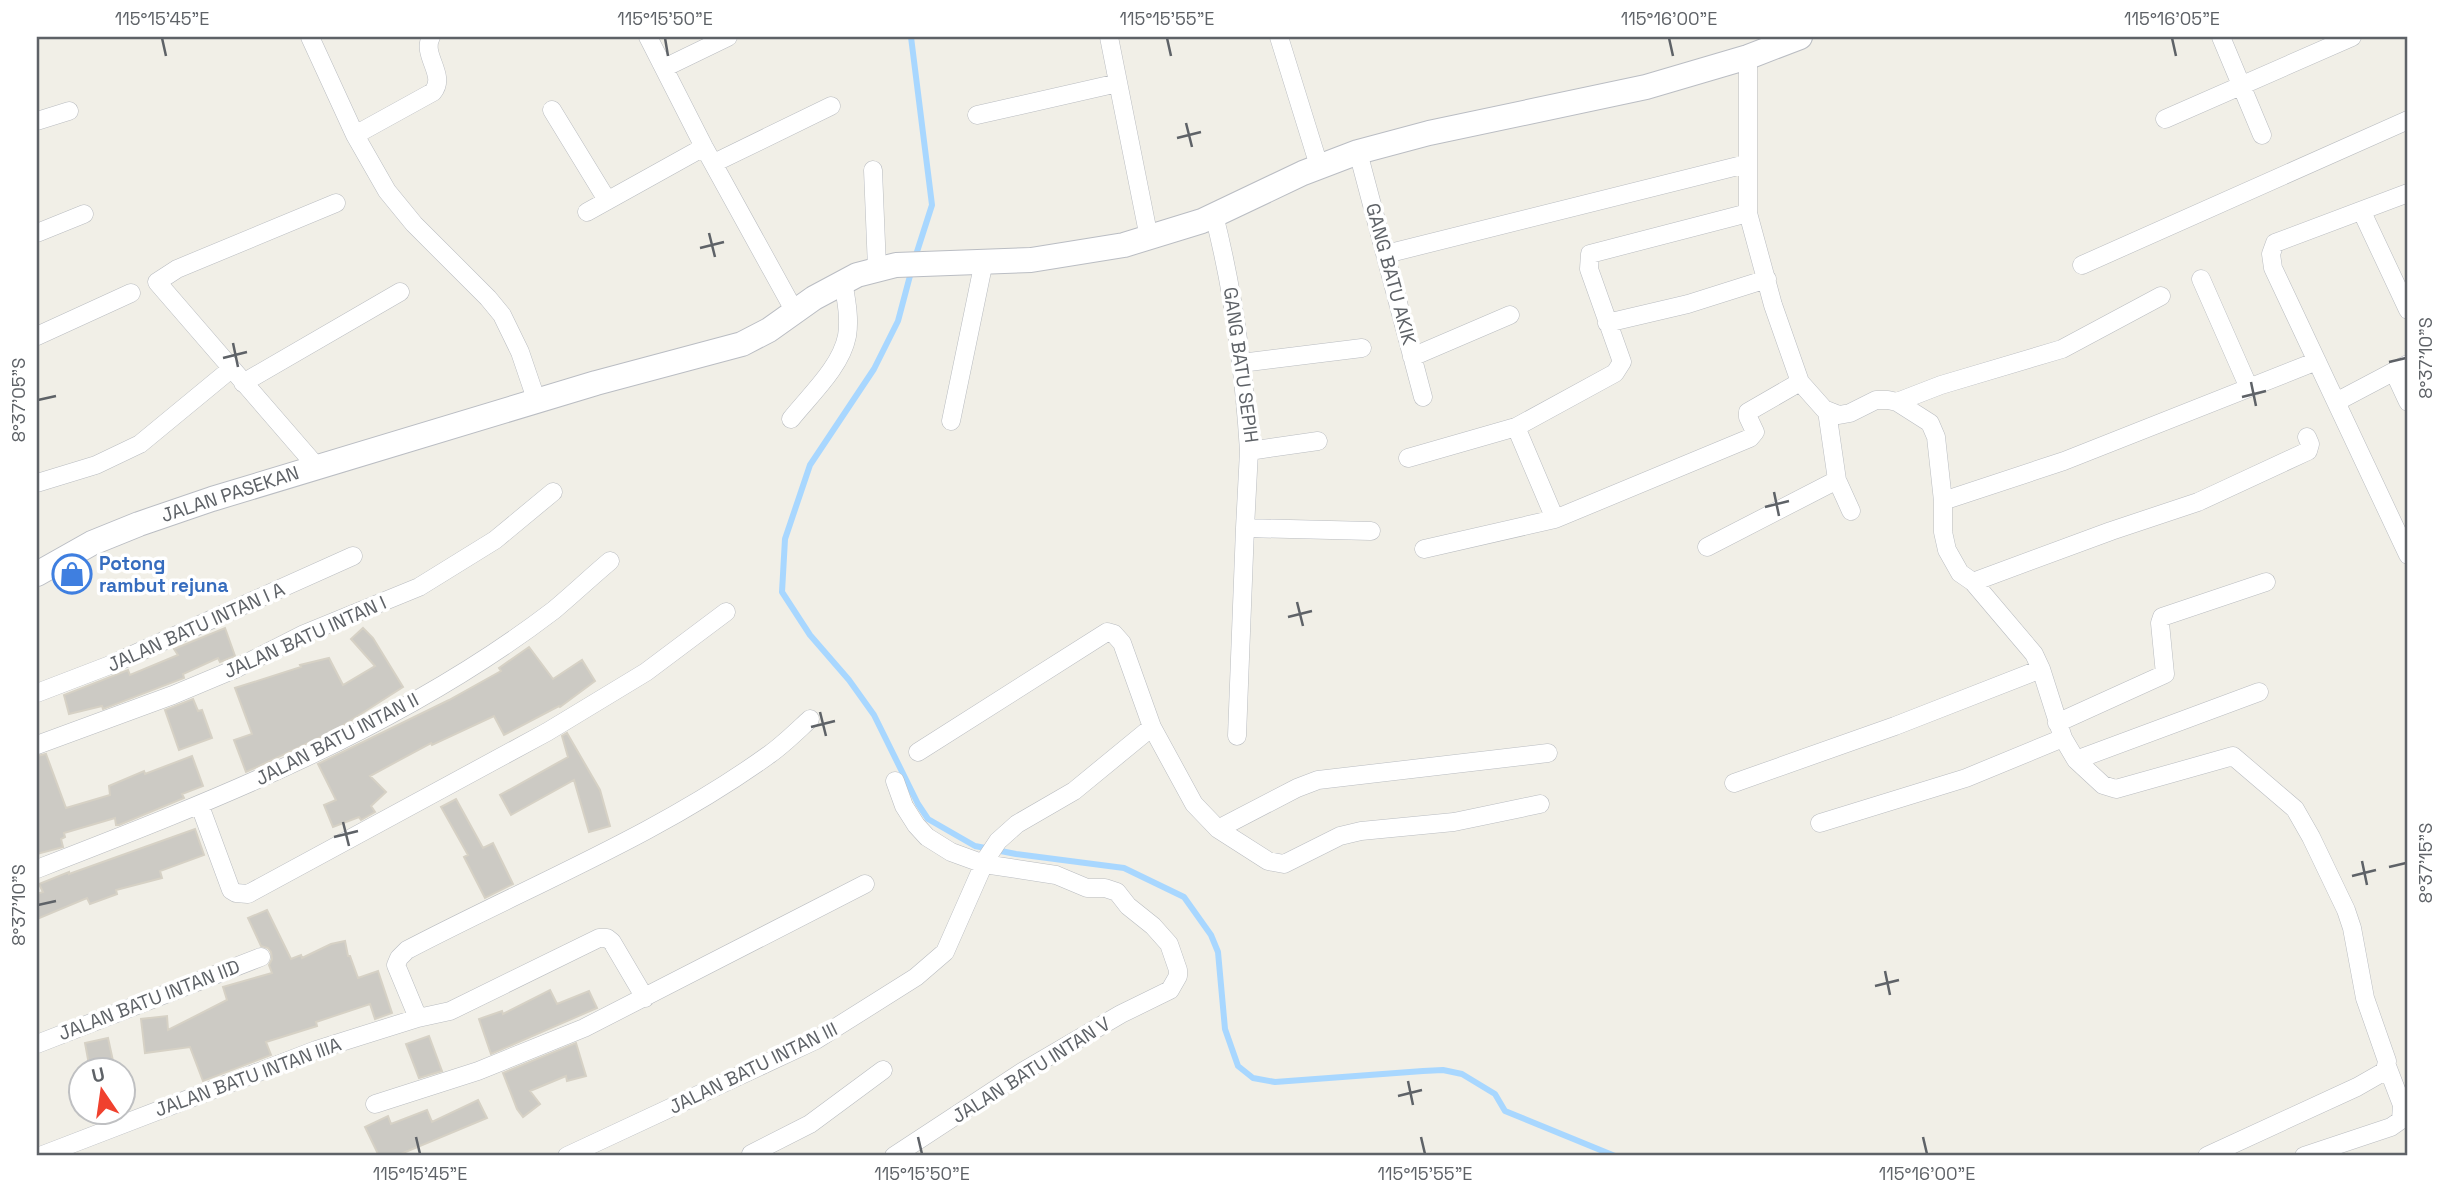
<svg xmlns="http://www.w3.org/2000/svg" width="2445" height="1193" viewBox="0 0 2445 1193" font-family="'Space Grotesk',sans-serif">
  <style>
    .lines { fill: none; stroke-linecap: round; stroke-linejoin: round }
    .stream { stroke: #a8d7ff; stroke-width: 6 }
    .building { fill: #cccac4; stroke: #d6d1c5; stroke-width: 2 }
    .street-casing { stroke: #b9bcc0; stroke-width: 19 }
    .secondary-casing { stroke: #babdc3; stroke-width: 26 }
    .street { stroke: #fff; stroke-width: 18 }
    .secondary { stroke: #fff; stroke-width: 24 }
    .ticks { fill: none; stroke: #5e6267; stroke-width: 2.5 }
    .labels { text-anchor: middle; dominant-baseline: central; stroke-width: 7; stroke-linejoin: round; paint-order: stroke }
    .street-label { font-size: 19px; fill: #5e6267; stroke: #fff }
    .shop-label { font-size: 19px; font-weight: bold; fill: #366cbe; stroke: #fff; text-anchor: start }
    .neatline { fill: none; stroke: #5e6267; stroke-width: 2.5 }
    .ticks-label { font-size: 18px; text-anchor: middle; fill: #5e6267 }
  </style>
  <rect width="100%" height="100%" fill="#f1efe7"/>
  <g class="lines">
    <path class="stream" d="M911,37L932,205L915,258
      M911,272L898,321L874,369L810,465L785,539L782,592L810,635L849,680L874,715L918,804L928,819L975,846L1016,854L1124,868L1184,897L1211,935L1218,952L1225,1029L1238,1066L1253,1078L1275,1082L1423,1071L1443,1070L1462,1074L1495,1094L1505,1111L1615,1156"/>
  </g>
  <path class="building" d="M225,628L235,656L220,662L218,658L183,674L184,678L103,709L102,706L69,714L64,695L128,670L130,675L178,655L174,649Z
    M363,628L373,638L403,687L334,731L246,772L234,740L252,734L235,688L301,667L300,665L329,658L343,685L375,666L351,639Z
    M529,647L553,679L582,660L595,681L560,707L559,706L504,735L494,716L432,745L431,743L370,776L386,792L371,806L375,812L361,820L359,817L333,827L324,805L336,800L318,764L449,700L501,671L499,668Z
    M193,699L198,711L202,710L212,738L179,750L165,710Z
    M567,733L600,790L610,826L589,832L574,780L511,815L500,795L568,757L562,736Z
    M46,754L66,808L110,795L109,786L144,771L145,774L192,756L203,786L182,794L184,798L119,825H116L115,818L64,833L65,837L61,839L63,847L37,854V756Z
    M456,799L483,848L493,843L513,884L485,898L464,857L468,855L441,807Z
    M195,829L204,855L160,871L162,878L116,890L117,894L90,904L87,898L37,919V894L43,892L39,884L69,872V874Z
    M267,910L291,959L301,955L302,958L331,944L345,941L348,956H350L358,978L378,971L392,1013L375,1019L370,1004L316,1022L317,1026L266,1042L271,1055L203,1081L190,1047L145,1053L141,1019L167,1016L168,1030L227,1000L223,987L272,973L269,965L272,959L271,952L268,948L261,946L248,918Z
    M550,990L557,1004L589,991L597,1008L491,1054L479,1019L502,1011L503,1014Z
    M429,1036L442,1071L419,1078L406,1044Z
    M108,1038L115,1070H90L85,1043Z
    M576,1043L586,1076L567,1081L566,1076L530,1091L540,1104L523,1117L517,1109L503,1073Z
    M478,1100L487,1118L396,1156H379L365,1127L388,1116L391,1124L427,1110L432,1122Z"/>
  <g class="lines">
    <g class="street-casing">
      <path id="street" d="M310,37L355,135L387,191L414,224L488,298L502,315L520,352L537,402
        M648,37L704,147L795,312
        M1109,37L1149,238
        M1279,37L1319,166
        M2221,37L2262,135
        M1748,57V213L1773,305L1800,382L1824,409L1839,415L1850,413L1876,400H1888L1897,402L1930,423L1936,437L1943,501V532L1947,550L1960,573L1973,582L2034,654L2041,669L2063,738L2076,760L2103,785L2116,789L2233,756L2295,809L2311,837L2346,910L2352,928L2365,998L2387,1061L2385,1071L2357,1087L2207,1156
        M664,68L728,37
        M552,110L607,200
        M977,115L1118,83
        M2165,119L2352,37
        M37,121L69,111
        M355,135L433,92C447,75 421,55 431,37
        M1358,152L1423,397
        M714,163L831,106
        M873,170L877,268
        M2408,193L2275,243L2271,254L2273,268L2408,555
        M587,212L704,147
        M2362,212L2408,310
        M1214,215C1234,293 1244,371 1249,451L1318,441
        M37,233L84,214
        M1386,254L1746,164
        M2082,265L2408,120
        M2201,279L2249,388
        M1607,323L1688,304L1767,279
        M37,336L131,293
        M1412,357L1510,315
        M1241,363L1362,348
        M2394,372L2408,402
        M243,383L400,292
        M1897,402L1941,385L2062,349L2161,296
        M2336,402L2408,364
        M1827,411L1837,480L1851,511
        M791,419C810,395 841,367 847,336C850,318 846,299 843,281
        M951,421L984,261
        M1249,451L1245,528L1371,531
        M1408,458L1516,427
        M317,467L157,282L177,269L336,203
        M37,483L96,465L140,444L231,369
        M1943,501L2064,461L2317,361
        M1555,519L1750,438L1755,432L1748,417V412L1800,382
        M1707,547L1837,480
        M1424,549L1555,519L1516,427L1615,373L1622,362L1589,269L1590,254L1748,213
        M1973,582L2111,531L2198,502L2308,451L2310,444L2307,437
        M37,693L110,665L353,556
        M2057,723L2165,674L2160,623L2162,617L2266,582
        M1237,736L1245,528
        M37,745L173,695L235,669L304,634L419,587L495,540L553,492
        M918,752L1107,632L1114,634L1122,643L1152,727L1194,804L1218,829L1268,861L1284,864L1340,836L1361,831L1454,822L1540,804
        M2076,760L2259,692
        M1734,783L1895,726L2041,669
        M200,806L231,890L236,893L248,894L547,732L646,672L726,612
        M1820,823L1966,778L2063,738
        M1218,829L1297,788L1318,780L1548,753
        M37,869C215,800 400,728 554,610C573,594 591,577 610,561
        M418,1018L396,965L399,958L407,950C529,886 658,835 770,754C784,744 797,731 810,719
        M37,1044L261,957
        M375,1104L478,1071L584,1028L865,884
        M751,1154L810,1124L883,1070
        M40,1156L316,1050L418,1018L450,1011L599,938H607L612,942L645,998
        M567,1156L816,1040L916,977L945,952L986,859L998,841L1017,824L1074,791L1152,727
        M894,1156L1022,1072L1121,1014L1170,990L1178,976V970L1169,944L1153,926L1128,906L1117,892L1105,888H1087L1056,875L984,864L951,852L927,837L916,825L904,806L895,781
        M2304,1156L2391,1127L2401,1120L2402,1105L2387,1066"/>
    </g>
    <g class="secondary-casing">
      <path id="secondary" d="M37,574L92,543L139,524L212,499L596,383L742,344L769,330L814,298L857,275L896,265L1031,260L1124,245L1202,221L1303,173L1358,152L1429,133L1646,87L1748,57L1800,37"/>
    </g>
    <use href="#street" class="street"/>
    <use href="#secondary" class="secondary"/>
  </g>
  <path class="ticks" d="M162,38L166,56M665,38L668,56M1167,38L1171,56M1669,38L1673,56M2172,38L2176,56M1186,123L1192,147M1177,138L1201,132M709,233L715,257M700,248L724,242M233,343L238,367M223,358L247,352M2389,362L2406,358M2251,382L2256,406M2242,397L2266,391M38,400L56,396M1774,492L1779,516M1765,507L1789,501M1297,602L1303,626M1288,617L1312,611M820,712L826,736M811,727L835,721M343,822L349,846M334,837L358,831M2362,861L2367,885M2389,867L2406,863M2352,876L2376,870M38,905L56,901M1885,971L1890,995M1875,986L1899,980M1408,1081L1413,1105M1398,1096L1422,1090M416,1137L420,1154M918,1137L922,1154M1421,1137L1425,1154M1923,1137L1927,1154"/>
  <defs>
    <g id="shop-ring" transform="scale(2.0125)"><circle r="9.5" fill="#fff" stroke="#3f7fe0" stroke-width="1.5"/><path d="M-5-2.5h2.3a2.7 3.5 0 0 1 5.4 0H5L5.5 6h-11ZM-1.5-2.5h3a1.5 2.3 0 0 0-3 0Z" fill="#3f7fe0"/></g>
  </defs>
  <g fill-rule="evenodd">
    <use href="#shop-ring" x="72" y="574"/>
  </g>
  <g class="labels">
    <g class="street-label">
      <text transform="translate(1391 274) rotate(75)">GANG BATU AKIK</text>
      <text transform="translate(1241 365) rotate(82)">GANG BATU SEPIH</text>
      <text transform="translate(230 494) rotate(-18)">JALAN PASEKAN</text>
      <text transform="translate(196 627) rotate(-24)">JALAN BATU INTAN I A</text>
      <text transform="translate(305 637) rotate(-24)">JALAN BATU INTAN I</text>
      <text transform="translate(337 739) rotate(-27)">JALAN BATU INTAN II</text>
      <text transform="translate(149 1000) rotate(-21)">JALAN BATU INTAN IID</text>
      <text transform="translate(753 1068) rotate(-26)">JALAN BATU INTAN III</text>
      <text transform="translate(1031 1070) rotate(-32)">JALAN BATU INTAN V</text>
      <text transform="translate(248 1077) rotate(-20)">JALAN BATU INTAN IIIA</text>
    </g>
    <g class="shop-label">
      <text x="99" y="563">Potong<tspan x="99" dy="22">rambut rejuna</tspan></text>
    </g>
  </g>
  <rect width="2445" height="1193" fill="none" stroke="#ffffff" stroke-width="77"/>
  <g transform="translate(102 1091) rotate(347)"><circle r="33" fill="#ffffff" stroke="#bfc0c2" stroke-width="2"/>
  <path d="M0-5L12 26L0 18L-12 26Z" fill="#f0412e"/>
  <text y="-10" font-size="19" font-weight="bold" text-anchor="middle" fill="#5e6267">U</text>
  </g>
  <rect x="38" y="38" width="2368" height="1116" class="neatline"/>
  <g class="ticks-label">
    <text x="162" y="25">115°15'45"E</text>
    <text x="665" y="25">115°15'50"E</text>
    <text x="1167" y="25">115°15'55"E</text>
    <text x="1669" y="25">115°16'00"E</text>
    <text x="2172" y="25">115°16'05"E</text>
    <text transform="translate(2426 358) rotate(-90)" y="6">8°37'10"S</text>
    <text transform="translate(19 400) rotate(-90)" y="6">8°37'05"S</text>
    <text transform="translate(2426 863) rotate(-90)" y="6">8°37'15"S</text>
    <text transform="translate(19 905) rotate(-90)" y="6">8°37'10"S</text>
    <text x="420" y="1180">115°15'45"E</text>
    <text x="922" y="1180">115°15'50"E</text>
    <text x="1425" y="1180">115°15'55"E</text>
    <text x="1927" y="1180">115°16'00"E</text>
  </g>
</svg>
